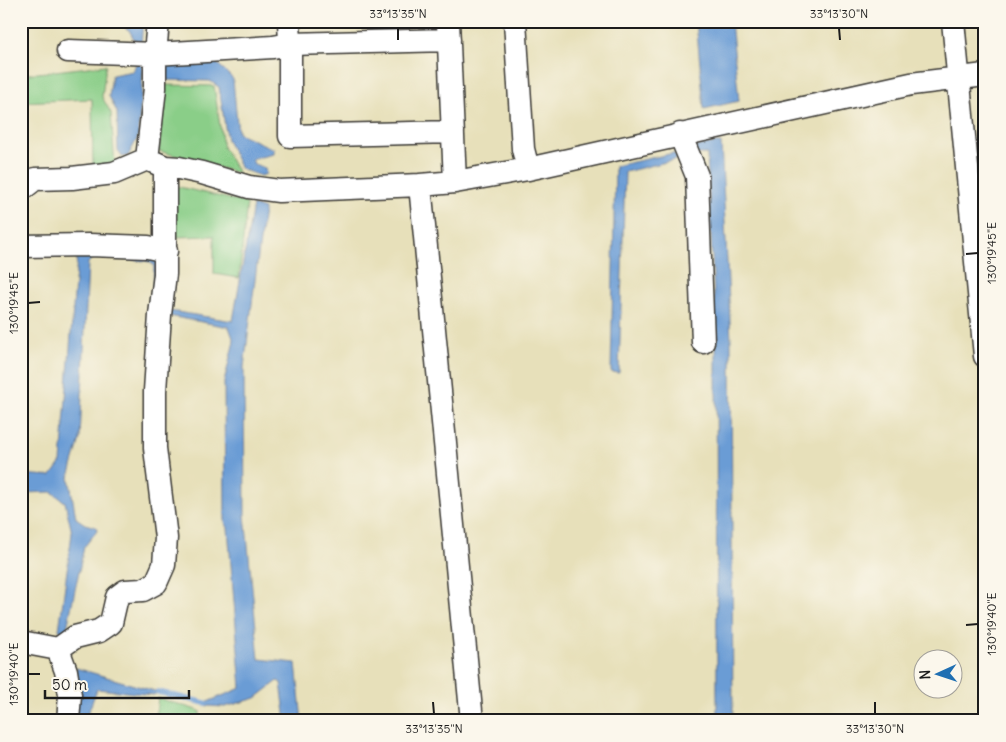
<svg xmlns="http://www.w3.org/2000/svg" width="1006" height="742" viewBox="0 0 1006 742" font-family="Delius,sans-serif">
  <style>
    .green { fill: #8ace88; stroke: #537552 }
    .water { fill: #6b9cd5; stroke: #445c78 }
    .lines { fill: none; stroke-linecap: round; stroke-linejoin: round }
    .stream { stroke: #6b9cd5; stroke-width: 5.5 }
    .minor-casing { stroke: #3a3934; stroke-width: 25 }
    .minor { stroke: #fff; stroke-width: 22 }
    .ticks { fill: none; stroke: #1c1c1c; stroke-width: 2 }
    .neatline { fill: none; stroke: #1c1c1c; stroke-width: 2 }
    .ticks-label { font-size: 12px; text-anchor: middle; fill: #1c1c1c }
  </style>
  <rect width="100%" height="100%" fill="#fbf7ec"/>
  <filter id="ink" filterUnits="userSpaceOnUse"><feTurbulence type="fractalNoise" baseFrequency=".02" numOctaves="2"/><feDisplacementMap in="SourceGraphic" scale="10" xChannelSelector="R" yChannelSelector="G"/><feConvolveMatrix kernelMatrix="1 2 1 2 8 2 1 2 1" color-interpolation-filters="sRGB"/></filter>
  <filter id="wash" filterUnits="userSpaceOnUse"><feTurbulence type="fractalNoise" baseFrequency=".0096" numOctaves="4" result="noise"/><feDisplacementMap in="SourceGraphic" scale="20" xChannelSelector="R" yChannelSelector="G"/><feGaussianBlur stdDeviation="1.12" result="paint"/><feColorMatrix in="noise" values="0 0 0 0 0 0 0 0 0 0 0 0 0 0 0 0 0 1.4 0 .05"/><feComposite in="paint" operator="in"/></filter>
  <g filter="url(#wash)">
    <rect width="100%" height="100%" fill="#e7e0ba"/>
    <path class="green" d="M106,65L102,97L111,113L115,166L93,171L92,99L21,102V75Z
      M164,85L214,86L223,147L238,173L159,151Z
      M175,186L247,203L239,278L214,274V236L174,237Z
      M158,698L200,711V721H155Z"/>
    <path class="water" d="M113,21H143L141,45L143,72L138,137L128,156L122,157L118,150L117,112L109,96L112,75L133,71L138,59L137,45L129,30Z
      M696,21H731L739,101L704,109Z
      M213,59L233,79L238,133L274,149V154L252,159L254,164L265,168L266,174L261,176L241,169L227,140L219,87L210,81L164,80V63Z
      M713,143H721L731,340L733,721H717L716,338L707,154H695L694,147Z
      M674,153L678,159L625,172L619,373L611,372L615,166Z
      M253,205L264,209L244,367L245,515L259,659L296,663L302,721H286L281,683L278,681L256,698L225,707L207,706L205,703L241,688L228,528L225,522L224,382L234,341L229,327L169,316L170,311L233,321Z
      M84,253L153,256L160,264L152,295L154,265L147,261L93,257L88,263L80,439L69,477L76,518L85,524L96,527L97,531L84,547L67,628L63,633L59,630L72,533L65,502L52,492L21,493V474L51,476L61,462L77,257Z
      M76,668L158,692L154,695L97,689L85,721H76Z"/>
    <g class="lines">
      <path class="stream" d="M158,692L205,703"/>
    </g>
  </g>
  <g filter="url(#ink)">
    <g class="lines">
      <g class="minor-casing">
        <path id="minor" d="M289,21L290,44V136L453,132
          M448,21L455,182
          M515,21L523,149L528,169
          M953,21L985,356
          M68,51L155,54L273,47L290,44L449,40
          M680,134L697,176L703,342
          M147,159L155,88V54L158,21
          M420,185L472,721
          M21,190L35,179L72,178L114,173L147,159L165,167L179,168L202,173L249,187L279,191L420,185L455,182L528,169L911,84L985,75
          M21,246L89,245L148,247L166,251
          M21,642L58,649L75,637L99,631L111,623L117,597L125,591L143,590L156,583L164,565L166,538L155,448V391L160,315L165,274V167
          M58,649L66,671L70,695L68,721"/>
      </g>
      <use href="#minor" class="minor"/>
    </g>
  </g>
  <path class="ticks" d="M398,28V40M839,28L840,40M966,254L978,253M28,303L40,302M966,625L978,624M28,674H40M433,702L434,714M875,702V714"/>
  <rect width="1006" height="742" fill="none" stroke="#fbf7ec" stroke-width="55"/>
  <g transform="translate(938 674) rotate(267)"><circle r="24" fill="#fbf7ec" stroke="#a29f99"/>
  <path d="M0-4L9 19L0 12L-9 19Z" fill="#1f6fb2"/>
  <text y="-8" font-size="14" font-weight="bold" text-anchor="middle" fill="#1c1c1c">N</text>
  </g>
  <path d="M45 690v8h144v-8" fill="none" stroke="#1c1c1c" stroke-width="2.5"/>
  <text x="52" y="690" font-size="15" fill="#1c1c1c" stroke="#fbf7ec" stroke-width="4" paint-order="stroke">50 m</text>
  <rect x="28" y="28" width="950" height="686" class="neatline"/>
  <g class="ticks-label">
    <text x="398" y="18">33°13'35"N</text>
    <text x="839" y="18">33°13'30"N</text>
    <text transform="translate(992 253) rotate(-90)" y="4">130°19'45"E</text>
    <text transform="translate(14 303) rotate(-90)" y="4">130°19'45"E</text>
    <text transform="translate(992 624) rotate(-90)" y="4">130°19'40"E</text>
    <text transform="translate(14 674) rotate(-90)" y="4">130°19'40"E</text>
    <text x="434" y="733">33°13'35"N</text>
    <text x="875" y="733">33°13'30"N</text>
  </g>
</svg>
